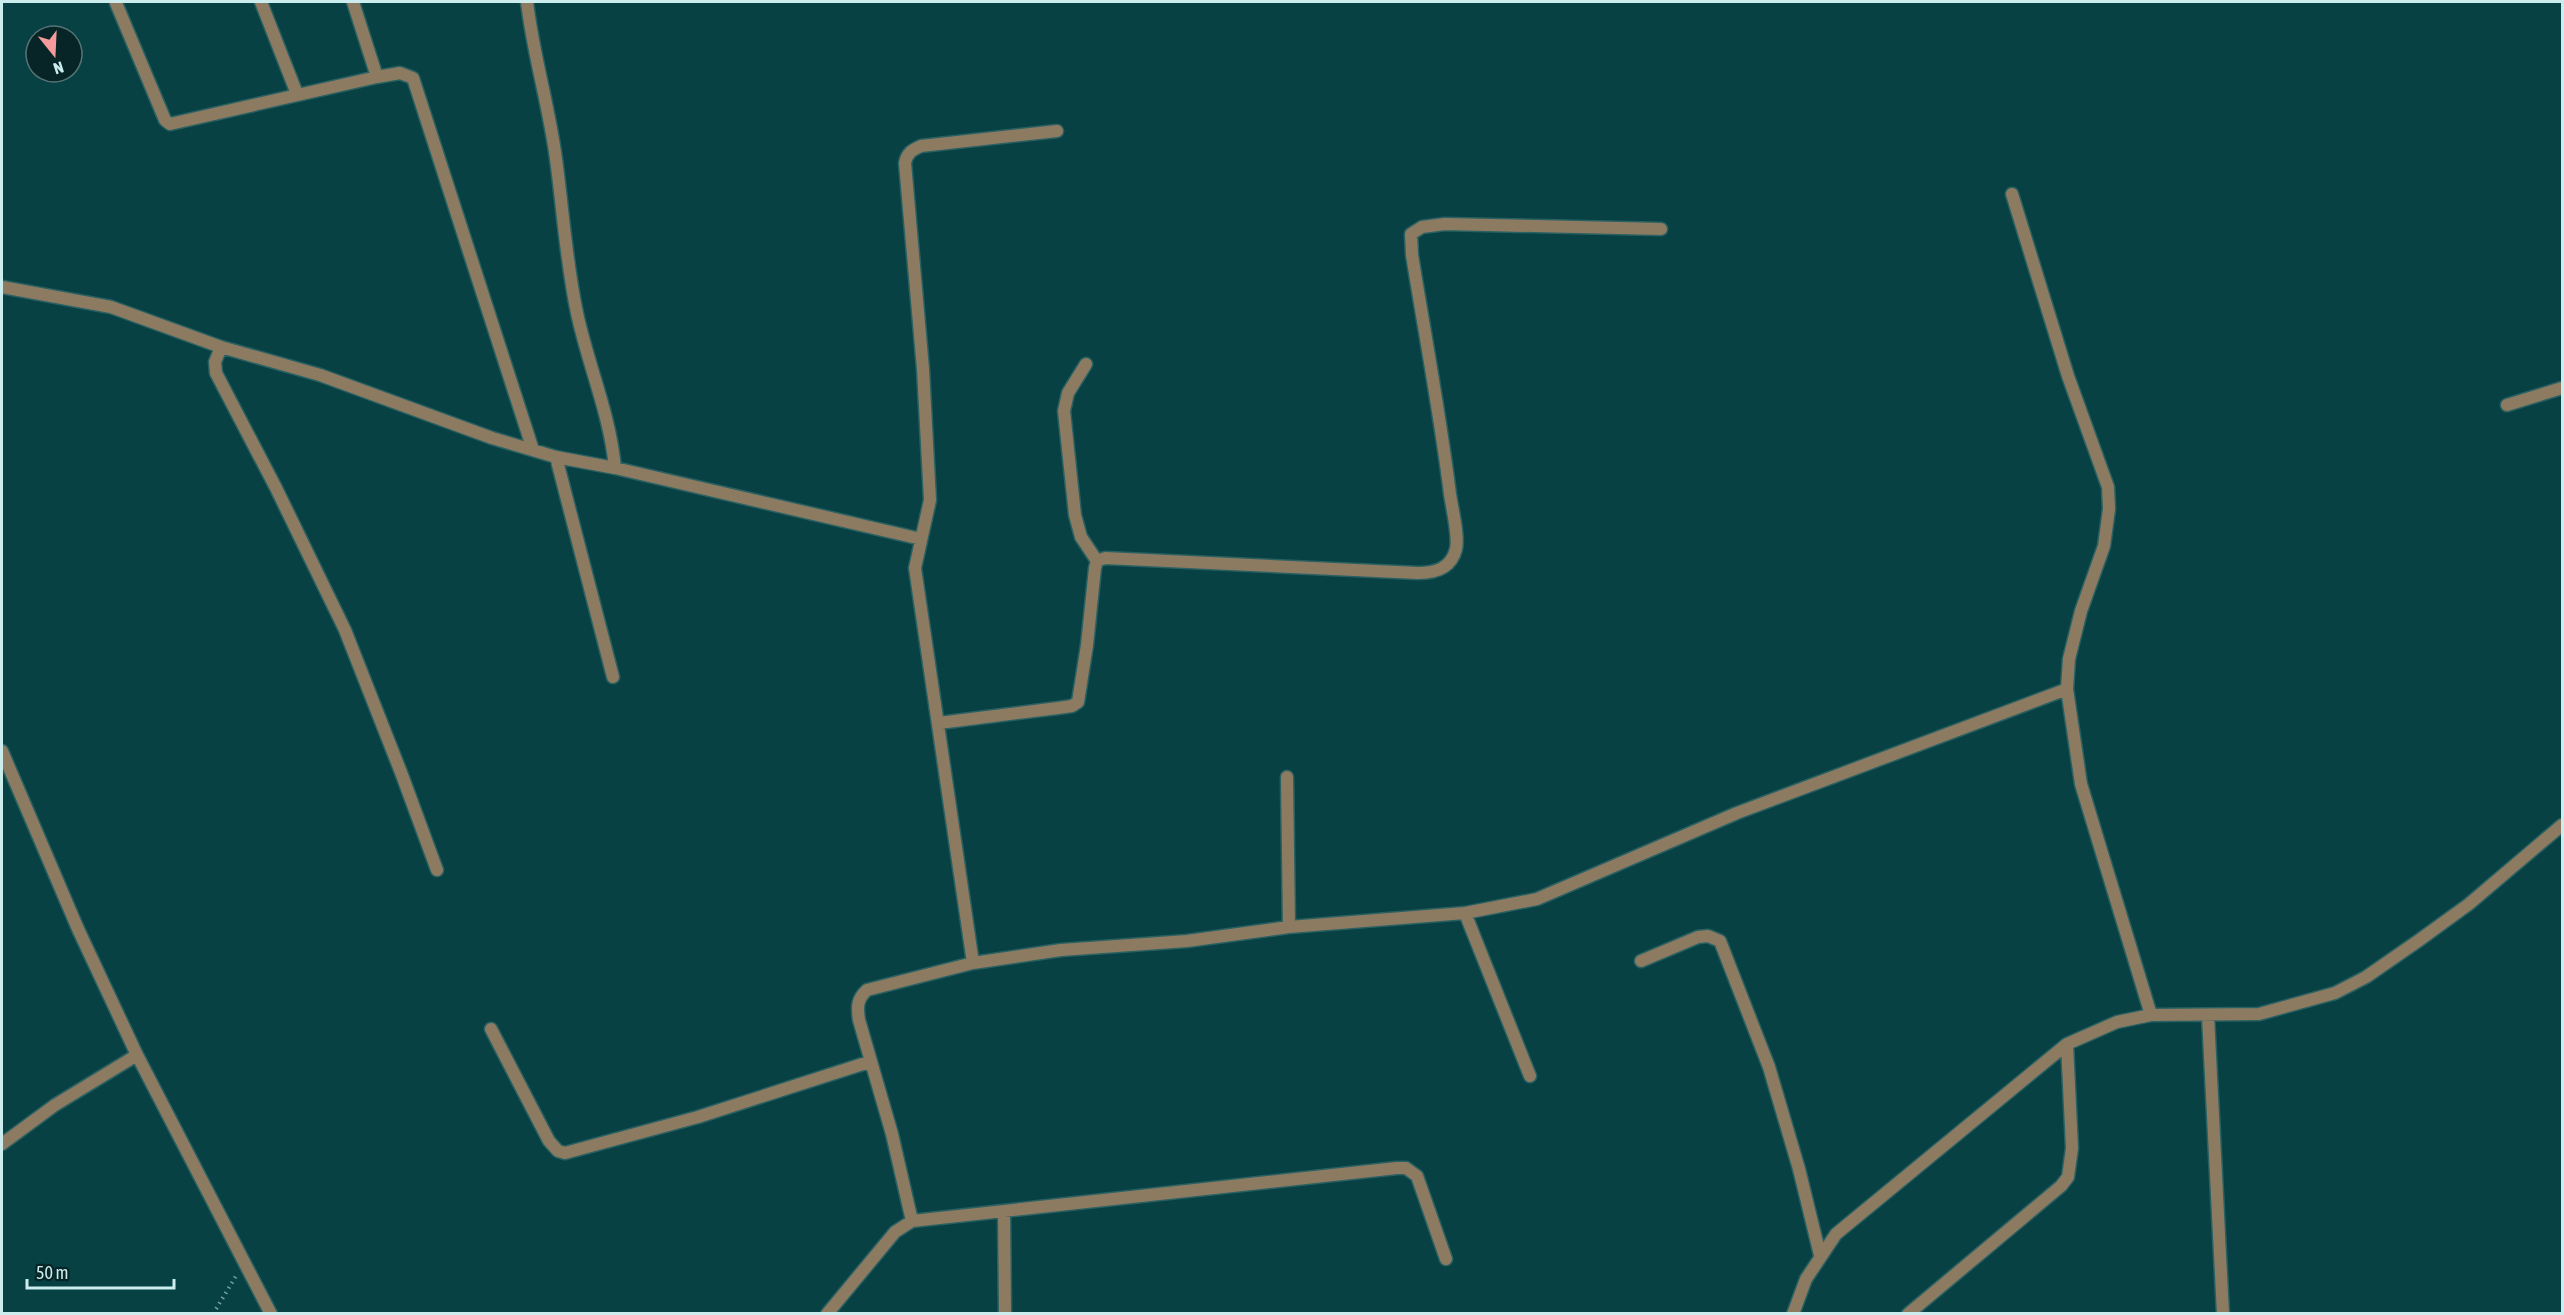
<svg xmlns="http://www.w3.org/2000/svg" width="2564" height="1315" viewBox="0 0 2564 1315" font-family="'Asap Condensed',sans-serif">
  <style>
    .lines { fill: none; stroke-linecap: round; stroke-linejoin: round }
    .street-casing { stroke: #2a6062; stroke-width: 15 }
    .path { stroke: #729ea0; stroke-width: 4; stroke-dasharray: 1.5 4.5; stroke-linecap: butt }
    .street { stroke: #8c7b61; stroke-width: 12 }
  </style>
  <rect width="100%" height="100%" fill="#074143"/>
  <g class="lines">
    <g class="street-casing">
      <path id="street" d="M261,2L297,94
        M353,2L377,77
        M527,2C533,54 549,106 556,159C563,210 566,262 577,313C588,365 610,414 615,468
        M116,3L165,120L170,124L377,77L400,73L413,78L533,450
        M2012,194L2068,376L2108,487L2109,509L2104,546L2081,611L2069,659L2067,689L2081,784L2151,1015
        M2,287L111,307L221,347L320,375L492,438L556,457L615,468L921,539
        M221,347L215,362L216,373L276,488L345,630L402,775L437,870
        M1086,364L1068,393L1064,411L1075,515L1081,537L1097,561
        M2507,405L2562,388
        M556,457L613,677
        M939,723L1058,708L1072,706L1078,702L1087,645L1095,568L1097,561L1105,558L1418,573C1435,573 1451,569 1456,549C1459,536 1452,508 1450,494C1440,414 1425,335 1412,255L1411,234L1422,227L1445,224L1661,229
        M2,751L78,929L137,1055L271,1314
        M1287,777L1289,927
        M1465,913L1530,1076
        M1641,961L1698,937L1708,936L1720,941L1769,1067L1799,1169L1820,1255
        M973,963L915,568L930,500L923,369L905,163C907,153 912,150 921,146L1057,131
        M2208,1016L2223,1314
        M491,1029L549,1141L558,1151L565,1153L698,1117L869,1062
        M2,1144L55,1105L137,1055
        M1004,1211L1005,1314
        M912,1221L892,1134L859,1020C857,1007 857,999 867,990L973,963L1061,950L1187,941L1289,927L1465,913L1537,899L1737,813L2067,689
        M827,1314L895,1232L912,1221L1397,1168H1406L1417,1176L1446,1259
        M1793,1314L1806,1279L1836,1234L2067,1044L2117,1022L2151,1015L2259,1014L2335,993L2366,977L2418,941L2469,904L2562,825
        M1908,1314L2061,1186L2068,1177L2072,1148L2067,1044"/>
    </g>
    <path class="path" d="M213,1314L236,1276"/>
    <use href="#street" class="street"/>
  </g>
  <rect width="2564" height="1315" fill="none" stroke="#ccedee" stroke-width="6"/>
  <g transform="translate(54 54) rotate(162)"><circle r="28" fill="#072426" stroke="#567476" stroke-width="1.5"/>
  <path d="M0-4.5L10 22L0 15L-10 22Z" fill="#f59b9c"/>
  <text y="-9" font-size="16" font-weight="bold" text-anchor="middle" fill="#ccedee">N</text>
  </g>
  <path d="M27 1279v9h147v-9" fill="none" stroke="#ccedee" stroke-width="3"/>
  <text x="36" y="1279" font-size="18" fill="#ccedee" stroke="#072426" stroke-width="4.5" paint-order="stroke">50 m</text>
</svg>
